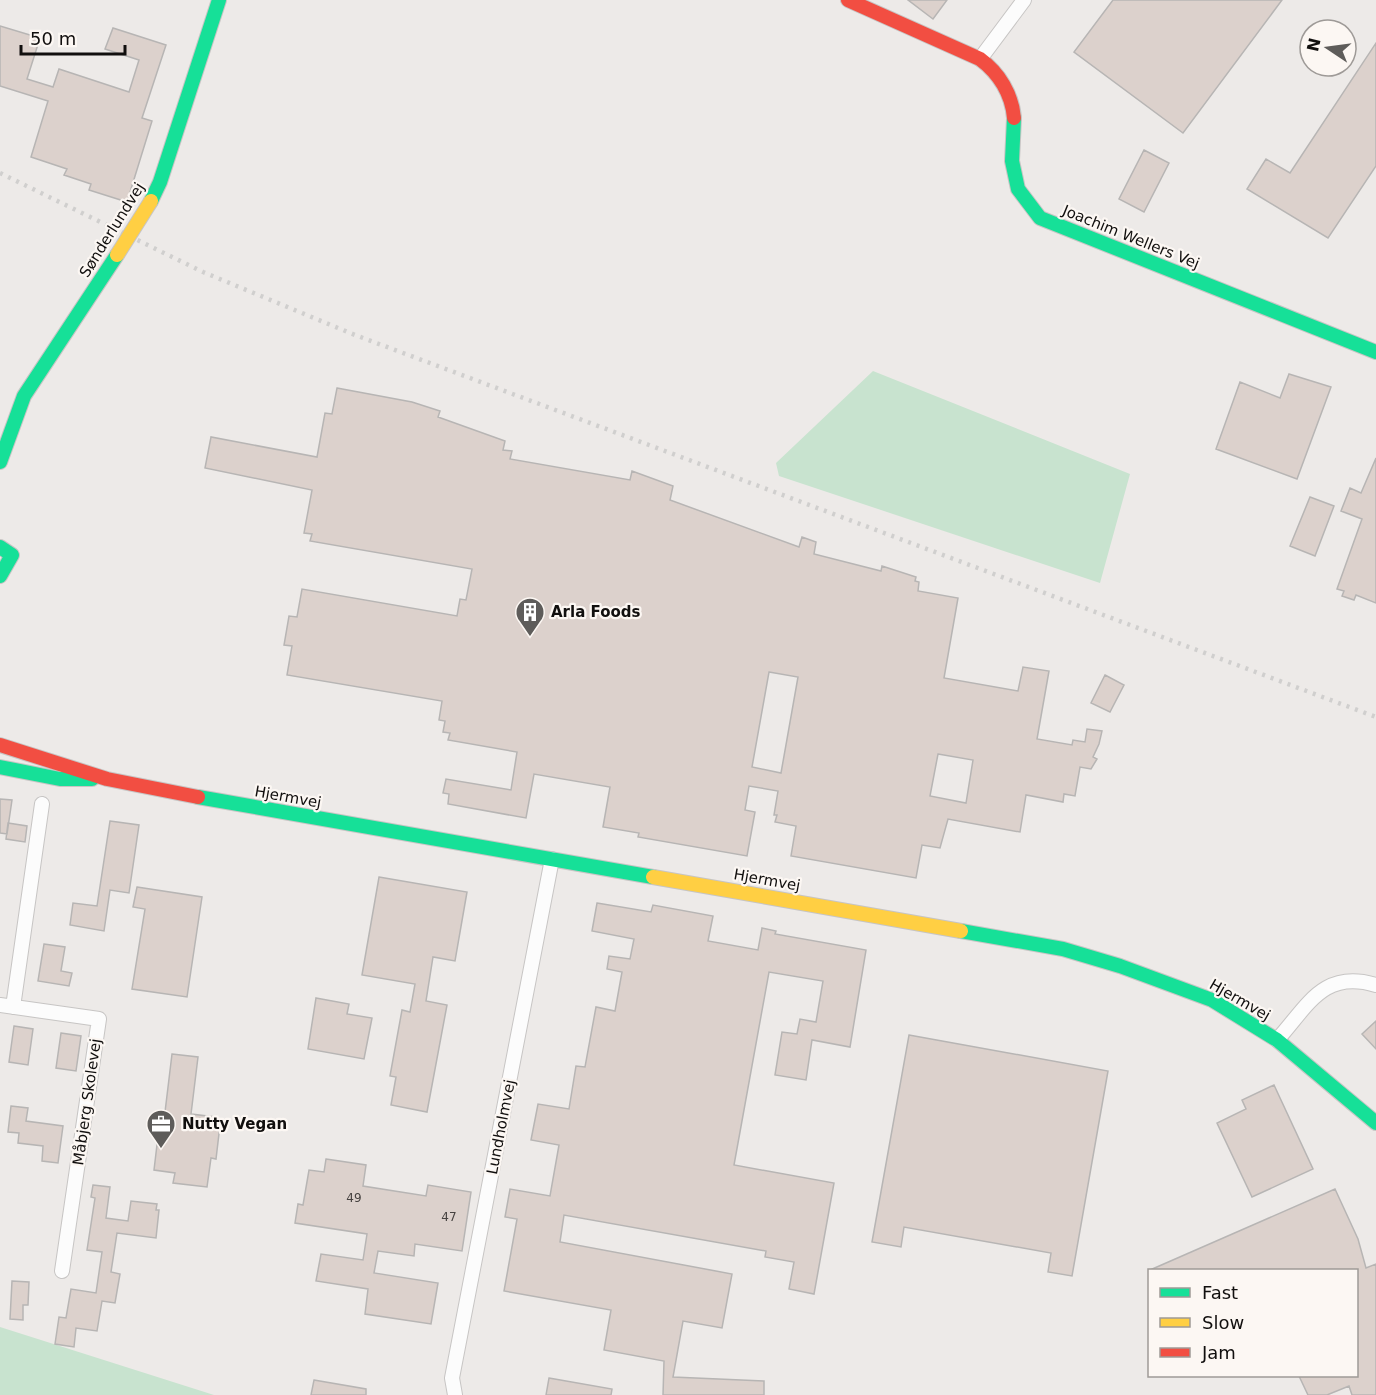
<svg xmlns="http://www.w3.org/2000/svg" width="1376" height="1395" viewBox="0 0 1376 1395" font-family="'DejaVu Sans',sans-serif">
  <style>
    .green { fill: #c8e3cf }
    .building { fill: #dcd1cc; stroke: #b7b5b4; stroke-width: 1.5; fill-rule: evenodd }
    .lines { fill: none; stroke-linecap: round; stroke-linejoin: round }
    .street-casing { stroke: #c7c5c4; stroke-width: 16 }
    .fast-casing { stroke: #c7c5c4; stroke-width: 16 }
    .slow-casing { stroke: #c7c5c4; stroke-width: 16 }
    .jam-casing { stroke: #c7c5c4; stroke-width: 16 }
    .street { stroke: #fcfcfc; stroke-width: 14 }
    .fast { stroke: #16e098; stroke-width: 14 }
    .slow { stroke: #ffcf43; stroke-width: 14 }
    .jam { stroke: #f24e42; stroke-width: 14 }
    .rail { stroke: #d0cfce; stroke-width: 4.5; stroke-dasharray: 3 6; stroke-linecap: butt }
    .slow-bridge-casing { stroke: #c7c5c4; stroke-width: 16; stroke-linecap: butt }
    .slow-bridge { stroke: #ffcf43; stroke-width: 14 }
    .labels { text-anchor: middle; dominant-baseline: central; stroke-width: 4.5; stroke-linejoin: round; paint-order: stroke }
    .number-label { font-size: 12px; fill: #464240 }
    .street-label { font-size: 15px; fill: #110f0e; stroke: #fcf7f3 }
    .poi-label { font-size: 15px; font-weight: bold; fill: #110f0e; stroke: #fcf7f3; text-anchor: start }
  </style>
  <rect width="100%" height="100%" fill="#edeae8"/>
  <path class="green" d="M873,371L1130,474L1100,583L779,476L776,463Z
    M0,1327L214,1395H0Z"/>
  <path class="building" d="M908,0H947L933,19Z
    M1113,0H1282L1183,133L1074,52Z
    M0,26L40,38L27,79L53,87L59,69L129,92L139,60L105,49L113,28L166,45L142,118L152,121L127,202L89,190L91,184L64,175L67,169L31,157L48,101L0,86Z
    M1376,43V166L1328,238L1247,189L1266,159L1290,173Z
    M1144,150L1169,163L1144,212L1119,199Z
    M1289,374L1331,387L1297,479L1216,449L1240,382L1280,398Z
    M337,388L412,402L440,411L438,417L505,441L503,450L512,451L510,459L630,480L632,471L673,486L670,500L799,547L802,537L816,542L814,554L881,571L882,566L916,577L915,581L919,582L918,591L958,598L944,678L1018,691L1023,667L1049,671L1037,739L1072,745L1073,740L1085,742L1087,729L1102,731L1099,744L1093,757L1097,759L1091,769L1080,767L1075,796L1064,794L1063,802L1026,795L1020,832L948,819L940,848L922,845L916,878L791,856L796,826L775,822L777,815H774L778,791L749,786L745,810L755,812L747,856L638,837L639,833L603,827L610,787L534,774L526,818L448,804L449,794L443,793L446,779L511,790L517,752L448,740L450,733L443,732L445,721L439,720L442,701L287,675L292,646L284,645L289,616L297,617L302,589L457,616L460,599L466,600L472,569L310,541L312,534L304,533L312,490L205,468L211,437L317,457L325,413L332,414ZM769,672L798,677L781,773L752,767ZM938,754L973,760L966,803L930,796Z
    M1376,458V603L1356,595L1354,600L1342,596L1344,591L1337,589L1362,519L1341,511L1350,488L1361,493Z
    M1310,497L1334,506L1315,556L1290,546Z
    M1105,675L1124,685L1110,712L1091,703Z
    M0,799L12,800L7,834L0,833Z
    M110,821L139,825L129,893L110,890L104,931L70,925L73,903L97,906Z
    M8,823L27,826L25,842L6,839Z
    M379,877L467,892L455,961L433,957L426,1001L447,1005L427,1112L391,1105L396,1077L390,1076L402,1010L410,1012L415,984L362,975Z
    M137,887L202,897L187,997L132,989L145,909L133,907Z
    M597,903L651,912L653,905L713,916L708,941L758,950L762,928L776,931L775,934L866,950L850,1047L812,1040L806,1080L775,1075L782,1032L797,1034L800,1019L816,1022L823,981L769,972L734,1165L834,1183L814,1294L789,1289L794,1262L765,1257L766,1251L564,1215L560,1242L732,1274L722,1328L683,1321L673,1377L764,1381V1395H663L664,1361L604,1350L611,1310L504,1291L517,1219L505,1217L510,1189L550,1196L559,1145L531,1140L538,1104L569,1109L576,1066L585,1067L596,1007L615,1011L622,972L607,969L609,956L630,959L634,939L592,931Z
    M44,944L65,947L61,971L72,973L69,986L38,981Z
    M316,998L349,1004L347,1014L372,1018L364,1059L308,1049Z
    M1376,1021V1049L1362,1034Z
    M14,1026L33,1029L28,1065L9,1062Z
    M61,1033L81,1036L76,1071L56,1068Z
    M909,1035L1108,1071L1072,1276L1048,1272L1051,1253L904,1227L901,1247L872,1242Z
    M172,1054L198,1057L191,1114L216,1117L215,1124L220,1125L216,1159L211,1158L207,1187L173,1183L175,1173L154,1170L161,1111L165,1112Z
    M1274,1085L1313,1169L1252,1197L1217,1123L1246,1109L1242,1100Z
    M11,1106L28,1108L26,1121L63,1126L58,1163L42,1161L43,1146L18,1143L19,1133L8,1132Z
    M326,1159L366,1165L363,1186L426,1196L428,1185L471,1192L462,1251L415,1244L414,1256L378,1251L374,1273L438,1283L431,1324L365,1314L368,1289L316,1281L321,1254L363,1260L367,1234L295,1223L298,1204L303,1205L309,1170L324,1172Z
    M93,1185L110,1187L106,1218L128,1221L131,1201L157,1204L156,1210H159L156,1238L117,1233L111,1272L120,1274L115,1303L102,1301L97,1331L76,1328L74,1347L55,1344L59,1317L66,1318L71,1289L96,1293L102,1252L87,1250L95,1198L91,1197Z
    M1335,1189L1358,1239L1366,1268L1376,1264V1395H1352L1349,1386L1327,1395H1308L1299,1376H1356V1270H1150Z
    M12,1281L29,1282L28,1305H23V1320L10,1319Z
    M549,1378L612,1389L611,1395H546Z
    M314,1380L366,1389V1395H311Z"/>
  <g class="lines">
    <g class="street-casing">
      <path id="street" d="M980,59L1024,0
        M0,1005L99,1019L62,1271
        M13,1007L42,804
        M1277,1040C1308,1006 1323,969 1376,985
        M455,1395L452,1378L552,859"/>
    </g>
    <g class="fast-casing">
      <path id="fast" d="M1014,118L1012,161L1018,189L1040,218L1376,352
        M151,201L160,182L219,0
        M0,462L24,396L117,255
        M0,547L12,555L0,576
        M0,767L60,779H92
        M198,797L653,877
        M961,931L1063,949L1120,966L1212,1000L1277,1040L1376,1123"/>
    </g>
    <g class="slow-casing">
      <path id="slow" d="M653,877L961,931"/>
    </g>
    <g class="jam-casing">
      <path id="jam" d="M848,0L980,59C999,73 1012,94 1014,118
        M0,745L107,779L198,797"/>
    </g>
    <use href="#street" class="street"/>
    <use href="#fast" class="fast"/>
    <use href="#slow" class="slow"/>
    <use href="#jam" class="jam"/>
    <path class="rail" d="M0,173L203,272L355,335L1376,717"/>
    <g class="slow-bridge-casing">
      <path id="slow-bridge" d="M117,255L151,201"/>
    </g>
    <use href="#slow-bridge" class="slow-bridge"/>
  </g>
  <defs>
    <g id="building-pin" transform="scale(1.5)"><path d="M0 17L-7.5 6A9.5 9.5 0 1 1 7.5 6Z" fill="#5e5c5a" stroke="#fcf7f3"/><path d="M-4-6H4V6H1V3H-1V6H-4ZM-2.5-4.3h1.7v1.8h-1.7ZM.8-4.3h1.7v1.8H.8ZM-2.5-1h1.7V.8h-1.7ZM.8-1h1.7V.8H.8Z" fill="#fff"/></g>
    <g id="office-pin" transform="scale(1.5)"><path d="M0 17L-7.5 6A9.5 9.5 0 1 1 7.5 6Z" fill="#5e5c5a" stroke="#fcf7f3"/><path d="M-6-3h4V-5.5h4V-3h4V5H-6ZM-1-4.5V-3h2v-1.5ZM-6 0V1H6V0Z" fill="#fff"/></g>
  </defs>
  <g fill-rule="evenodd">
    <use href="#building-pin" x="530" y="612"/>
    <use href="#office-pin" x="161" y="1124"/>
  </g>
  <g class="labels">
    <g class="number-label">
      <text x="354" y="1198">49</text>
      <text x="449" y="1217">47</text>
    </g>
    <g class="street-label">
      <text transform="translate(112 230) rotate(-58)">Sønderlundvej</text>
      <text transform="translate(1131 237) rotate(22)">Joachim Wellers Vej</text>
      <text transform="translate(288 797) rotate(10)">Hjermvej</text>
      <text transform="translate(767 880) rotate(10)">Hjermvej</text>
      <text transform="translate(1240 1000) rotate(30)">Hjermvej</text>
      <text transform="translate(87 1102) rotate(-82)">Måbjerg Skolevej</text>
      <text transform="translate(501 1127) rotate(-79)">Lundholmvej</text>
    </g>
    <g class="poi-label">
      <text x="551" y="612">Arla Foods</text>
      <text x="182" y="1124">Nutty Vegan</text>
    </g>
  </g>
  <rect x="1148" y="1269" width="210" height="108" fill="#fcf7f3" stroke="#9e9a97" stroke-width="1.5"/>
  <rect x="1160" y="1288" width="30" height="9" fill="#16e098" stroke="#9e9a97" stroke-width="1.5"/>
  <text x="1202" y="1299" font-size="18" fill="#110f0e">Fast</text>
  <rect x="1160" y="1318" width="30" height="9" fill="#ffcf43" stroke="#9e9a97" stroke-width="1.5"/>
  <text x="1202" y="1329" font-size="18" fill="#110f0e">Slow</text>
  <rect x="1160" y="1348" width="30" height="9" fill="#f24e42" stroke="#9e9a97" stroke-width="1.5"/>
  <text x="1202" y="1359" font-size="18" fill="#110f0e">Jam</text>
  <g transform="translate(1328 48) rotate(283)"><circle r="28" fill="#fcf7f3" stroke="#9e9a97" stroke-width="1.5"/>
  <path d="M0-4.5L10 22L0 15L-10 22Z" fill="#5e5c5a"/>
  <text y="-9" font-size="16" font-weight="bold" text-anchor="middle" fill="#110f0e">N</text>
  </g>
  <path d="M21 45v9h104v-9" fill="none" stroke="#110f0e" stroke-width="3"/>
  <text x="30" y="45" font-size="18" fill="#110f0e" stroke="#fcf7f3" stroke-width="4.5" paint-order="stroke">50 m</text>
</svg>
